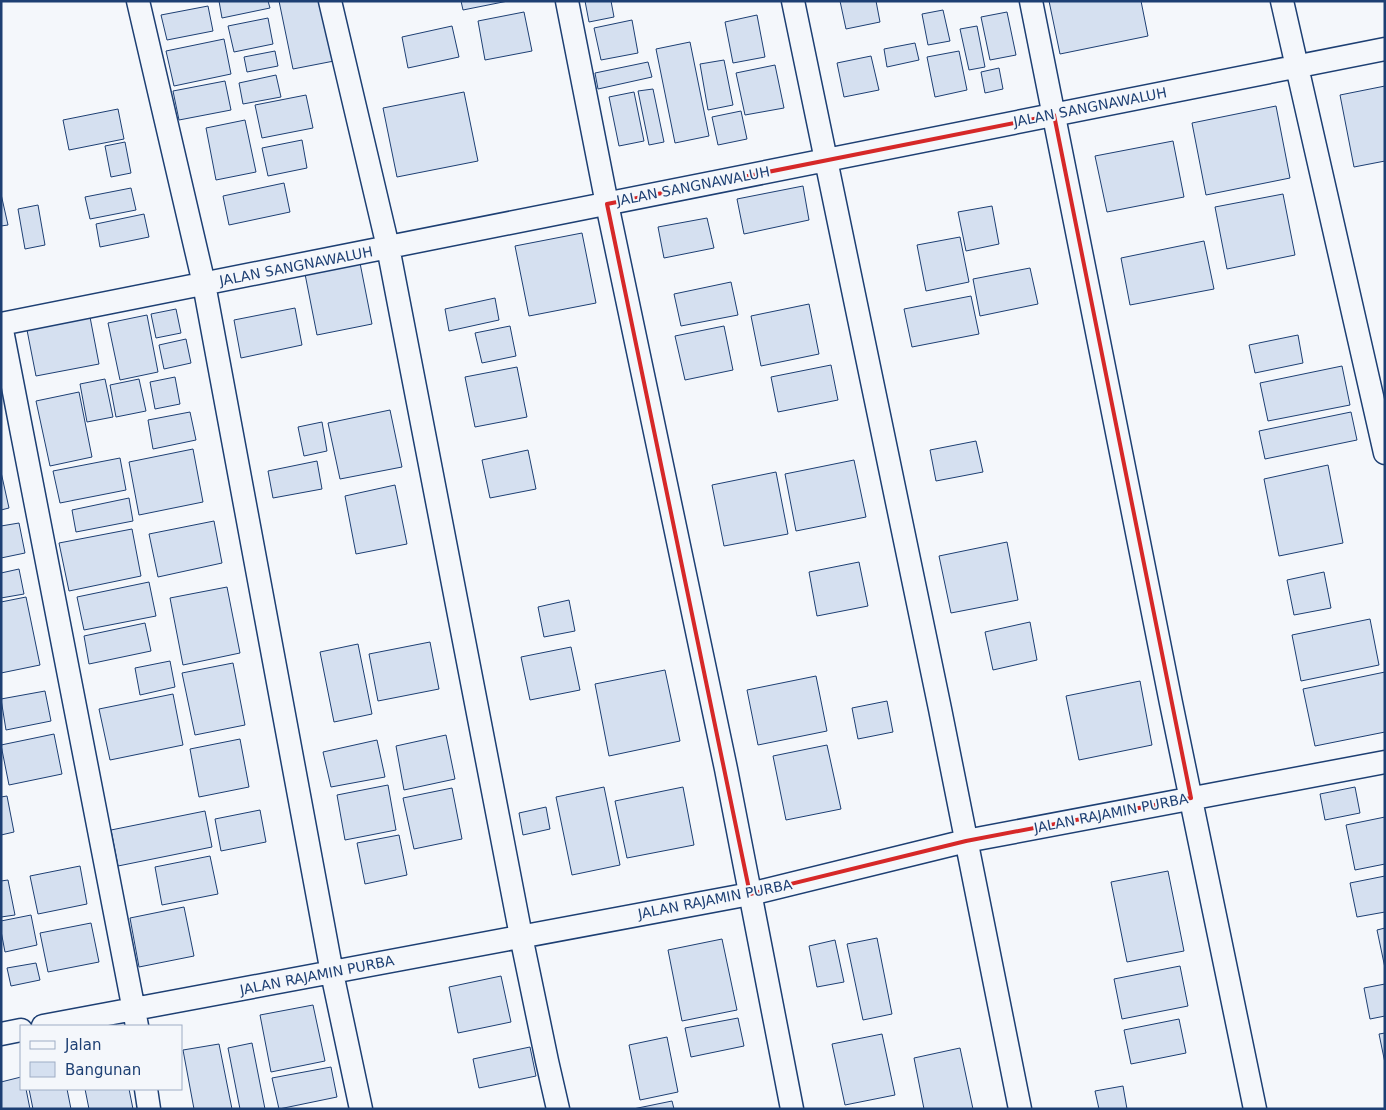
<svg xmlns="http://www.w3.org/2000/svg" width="1386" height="1110" viewBox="0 0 1386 1110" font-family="'DejaVu Sans',sans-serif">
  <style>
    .building { fill: #d5e0f0; stroke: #1d3f73 }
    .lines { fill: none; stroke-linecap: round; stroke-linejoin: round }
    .street-casing { stroke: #1d3f73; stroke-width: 25 }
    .street { stroke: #f4f7fb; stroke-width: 22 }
    .marked { fill: none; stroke: #d62828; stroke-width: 4; stroke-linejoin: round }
    .labels { text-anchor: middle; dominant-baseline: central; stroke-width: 4; stroke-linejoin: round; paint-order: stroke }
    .street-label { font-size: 14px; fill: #1d3f73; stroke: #f4f7fb }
  </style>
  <rect width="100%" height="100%" fill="#f4f7fb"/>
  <path class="building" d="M219,1H268L270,8L222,18Z
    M279,1H322L334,61L293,69Z
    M461,1H508L463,10Z
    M585,1H611L614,17L589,22Z
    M840,1H876L880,22L846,29Z
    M1049,1H1141L1148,36L1060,54Z
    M208,6L213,31L167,40L161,15Z
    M943,10L950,41L928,45L922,14Z
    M524,12L532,51L485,60L478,21Z
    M1007,12L1016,55L990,60L981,17Z
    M757,15L765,57L733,63L725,22Z
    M268,18L273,44L234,52L228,26Z
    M632,20L638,53L601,60L594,28Z
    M452,26L459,57L408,68L402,37Z
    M977,26L985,67L969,70L960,29Z
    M224,39L231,74L174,86L166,51Z
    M690,42L709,136L675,143L656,49Z
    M915,43L919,60L887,67L884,49Z
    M275,51L278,66L247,72L244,57Z
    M959,51L967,90L935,97L927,57Z
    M871,56L879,90L844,97L837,63Z
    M724,60L733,105L708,110L700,64Z
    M648,62L652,77L598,89L595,73Z
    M775,65L784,108L745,115L736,73Z
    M999,68L1003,89L985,93L981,72Z
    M276,75L281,97L243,104L239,83Z
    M225,81L231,110L179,120L173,91Z
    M1385,86V161L1354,167L1340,95Z
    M653,89L664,142L649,145L638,91Z
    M464,92L478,161L397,177L383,108Z
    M634,92L644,141L619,146L609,97Z
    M306,95L313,128L262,138L255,105Z
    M1276,106L1290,178L1206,195L1192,123Z
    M118,109L124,139L69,150L63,120Z
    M741,111L747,139L718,145L712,117Z
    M245,120L256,172L216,180L206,128Z
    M302,140L307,168L268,176L262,148Z
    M1173,141L1184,197L1107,212L1095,156Z
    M125,142L131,173L111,177L105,146Z
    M284,183L290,212L229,225L223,196Z
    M803,186L809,220L744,234L737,199Z
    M131,188L136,210L90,219L85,197Z
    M1,194L8,225L1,226Z
    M1283,194L1295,255L1227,269L1215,207Z
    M38,205L45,245L25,249L18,209Z
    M992,206L999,244L966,251L958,212Z
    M144,214L149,237L100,247L96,224Z
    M707,218L714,248L664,258L658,227Z
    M582,233L596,303L529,316L515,246Z
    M960,237L969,282L926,291L917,245Z
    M1204,241L1214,289L1130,305L1121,258Z
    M360,263L372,324L317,335L305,274Z
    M1030,268L1038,304L980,316L973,279Z
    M731,282L738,315L681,326L674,294Z
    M971,296L979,334L912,347L904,309Z
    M495,298L499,320L449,331L445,309Z
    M809,304L819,354L761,366L751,316Z
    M295,308L302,345L241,358L234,320Z
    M176,309L181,333L156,338L151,314Z
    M147,315L158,372L120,380L108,323Z
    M90,317L99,364L36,376L27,330Z
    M510,326L516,356L482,363L475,333Z
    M724,326L733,370L685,380L675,336Z
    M1298,335L1303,363L1255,373L1249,345Z
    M186,339L191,363L164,369L159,345Z
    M831,365L838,400L778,412L771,377Z
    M1342,366L1350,405L1268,421L1260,383Z
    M517,367L527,417L475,427L465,377Z
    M175,377L180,404L155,409L150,382Z
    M105,379L113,417L87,422L80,384Z
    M139,379L146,411L116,417L110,385Z
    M79,392L92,457L50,466L36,401Z
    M390,410L402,467L340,479L328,423Z
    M190,412L196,440L153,449L148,420Z
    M1351,412L1357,440L1265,459L1259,431Z
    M322,422L327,451L304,456L298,427Z
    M976,441L983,472L936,481L930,450Z
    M193,449L203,502L139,515L129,462Z
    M528,450L536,489L490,498L482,460Z
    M120,458L126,490L60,503L53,471Z
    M854,460L866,517L796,531L785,474Z
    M317,461L322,489L273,498L268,471Z
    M1328,465L1343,543L1279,556L1264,479Z
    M1,472L9,508L1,510Z
    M776,472L788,534L724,546L712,485Z
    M395,485L407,544L356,554L345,496Z
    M129,498L133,521L76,532L72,510Z
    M214,521L222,563L158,577L149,534Z
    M19,523L25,553L1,558V526Z
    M132,529L141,576L69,591L59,543Z
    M1007,542L1018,600L951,613L939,556Z
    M859,562L868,606L817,616L809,572Z
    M19,569L24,594L1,598V573Z
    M1324,572L1331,608L1294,615L1287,580Z
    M149,582L156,616L84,630L77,597Z
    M227,587L240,653L183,665L170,598Z
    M26,597L40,665L1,673V602Z
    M569,600L575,631L544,637L538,607Z
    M1370,619L1379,665L1301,681L1292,635Z
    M1030,622L1037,660L993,670L985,632Z
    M145,623L151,651L89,664L84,636Z
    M430,642L439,689L378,701L369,654Z
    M358,644L372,714L334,722L320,652Z
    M571,647L580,690L530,700L521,657Z
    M170,661L175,687L140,695L135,668Z
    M233,663L245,725L195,735L182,673Z
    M665,670L680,741L609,756L595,684Z
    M1385,672V732L1315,746L1303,689Z
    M816,676L827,731L758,745L747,690Z
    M1140,681L1152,745L1079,760L1066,696Z
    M45,691L51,721L6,730L1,699Z
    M173,694L183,745L110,760L99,709Z
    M887,701L893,732L858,739L852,708Z
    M54,734L62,774L9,785L1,745Z
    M446,735L455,779L404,790L396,746Z
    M240,739L249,787L199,797L190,749Z
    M377,740L385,777L331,787L323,752Z
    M827,745L841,809L786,820L773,756Z
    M388,785L396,830L345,840L337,795Z
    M604,787L620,865L572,875L556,797Z
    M683,787L694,845L627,858L615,801Z
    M1355,787L1360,813L1325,820L1320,794Z
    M452,788L462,839L414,849L403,798Z
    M7,796L14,832L1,835V797Z
    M546,807L550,829L523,835L519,813Z
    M260,810L266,842L221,851L215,819Z
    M205,811L212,847L118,866L111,830Z
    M1385,817V864L1355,870L1346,825Z
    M399,835L407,875L365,884L357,843Z
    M210,856L218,894L162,905L155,867Z
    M80,866L87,904L38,914L30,876Z
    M1168,871L1184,951L1127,962L1111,882Z
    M1385,876V912L1357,917L1350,883Z
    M8,880L15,915L1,917V881Z
    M184,907L194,956L139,967L130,918Z
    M31,915L37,945L5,952L1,931V921Z
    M91,923L99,962L48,972L40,933Z
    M1385,928V968L1377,930Z
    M877,938L892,1014L863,1020L847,944Z
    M722,939L737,1010L682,1021L668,950Z
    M835,940L844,982L817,987L809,946Z
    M36,963L40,980L11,986L7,968Z
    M1180,966L1188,1006L1122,1019L1114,979Z
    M501,976L511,1022L458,1033L449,987Z
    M1385,984V1016L1370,1019L1364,988Z
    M313,1005L325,1061L271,1072L260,1015Z
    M738,1018L744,1046L691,1057L685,1028Z
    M1179,1019L1186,1053L1131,1064L1124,1030Z
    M1385,1033V1063L1379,1034Z
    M882,1034L895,1095L845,1105L832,1044Z
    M667,1037L678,1092L640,1100L629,1045Z
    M252,1043L265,1109H240L228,1048Z
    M219,1044L232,1109H194L183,1050Z
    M530,1047L536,1076L479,1088L473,1059Z
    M960,1048L973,1109H924L914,1058Z
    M331,1067L337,1097L279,1109L272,1078Z
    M21,1077V1089H26L30,1109H1V1082Z
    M1123,1086L1127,1109H1099L1095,1091Z
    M29,1089H67L71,1109H33Z
    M85,1089H129L133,1109H89Z
    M672,1101L674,1109H633Z"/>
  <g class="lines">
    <g class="street-casing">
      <path id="street" d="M138,1L204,284L332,973L361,1109
        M330,1L388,247L521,936L547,1061L558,1109
        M567,1L607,204L726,769L792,1109
        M793,1L940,709L1020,1109
        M1031,1L1171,703L1255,1109
        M1282,1L1385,453
        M1,324L1385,49
        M1,325L137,1026
        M43,1026L750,894L966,841L1385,762
        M1,1034L21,1030
        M146,1089L149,1109"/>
    </g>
    <use href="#street" class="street"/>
  </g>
  <path class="marked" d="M1054,115L1191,798L966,841L750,894L607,204Z"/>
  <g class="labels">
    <g class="street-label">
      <text transform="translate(1090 107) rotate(-11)">JALAN SANGNAWALUH</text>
      <text transform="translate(693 186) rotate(-11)">JALAN SANGNAWALUH</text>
      <text transform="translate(296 266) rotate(-11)">JALAN SANGNAWALUH</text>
      <text transform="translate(1111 813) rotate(-11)">JALAN RAJAMIN PURBA</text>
      <text transform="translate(715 899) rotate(-11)">JALAN RAJAMIN PURBA</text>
      <text transform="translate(317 975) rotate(-11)">JALAN RAJAMIN PURBA</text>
    </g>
  </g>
  <rect width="1386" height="1110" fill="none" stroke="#1d3f73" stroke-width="5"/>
  <rect x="20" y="1025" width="162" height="65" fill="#f4f7fb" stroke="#9eadc5"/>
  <rect x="30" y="1041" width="25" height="8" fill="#f4f7fb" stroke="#9eadc5"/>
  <text x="65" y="1050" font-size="15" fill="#1d3f73">Jalan</text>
  <rect x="30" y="1062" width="25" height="15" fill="#d5e0f0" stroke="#9eadc5"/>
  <text x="65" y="1075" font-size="15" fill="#1d3f73">Bangunan</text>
</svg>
